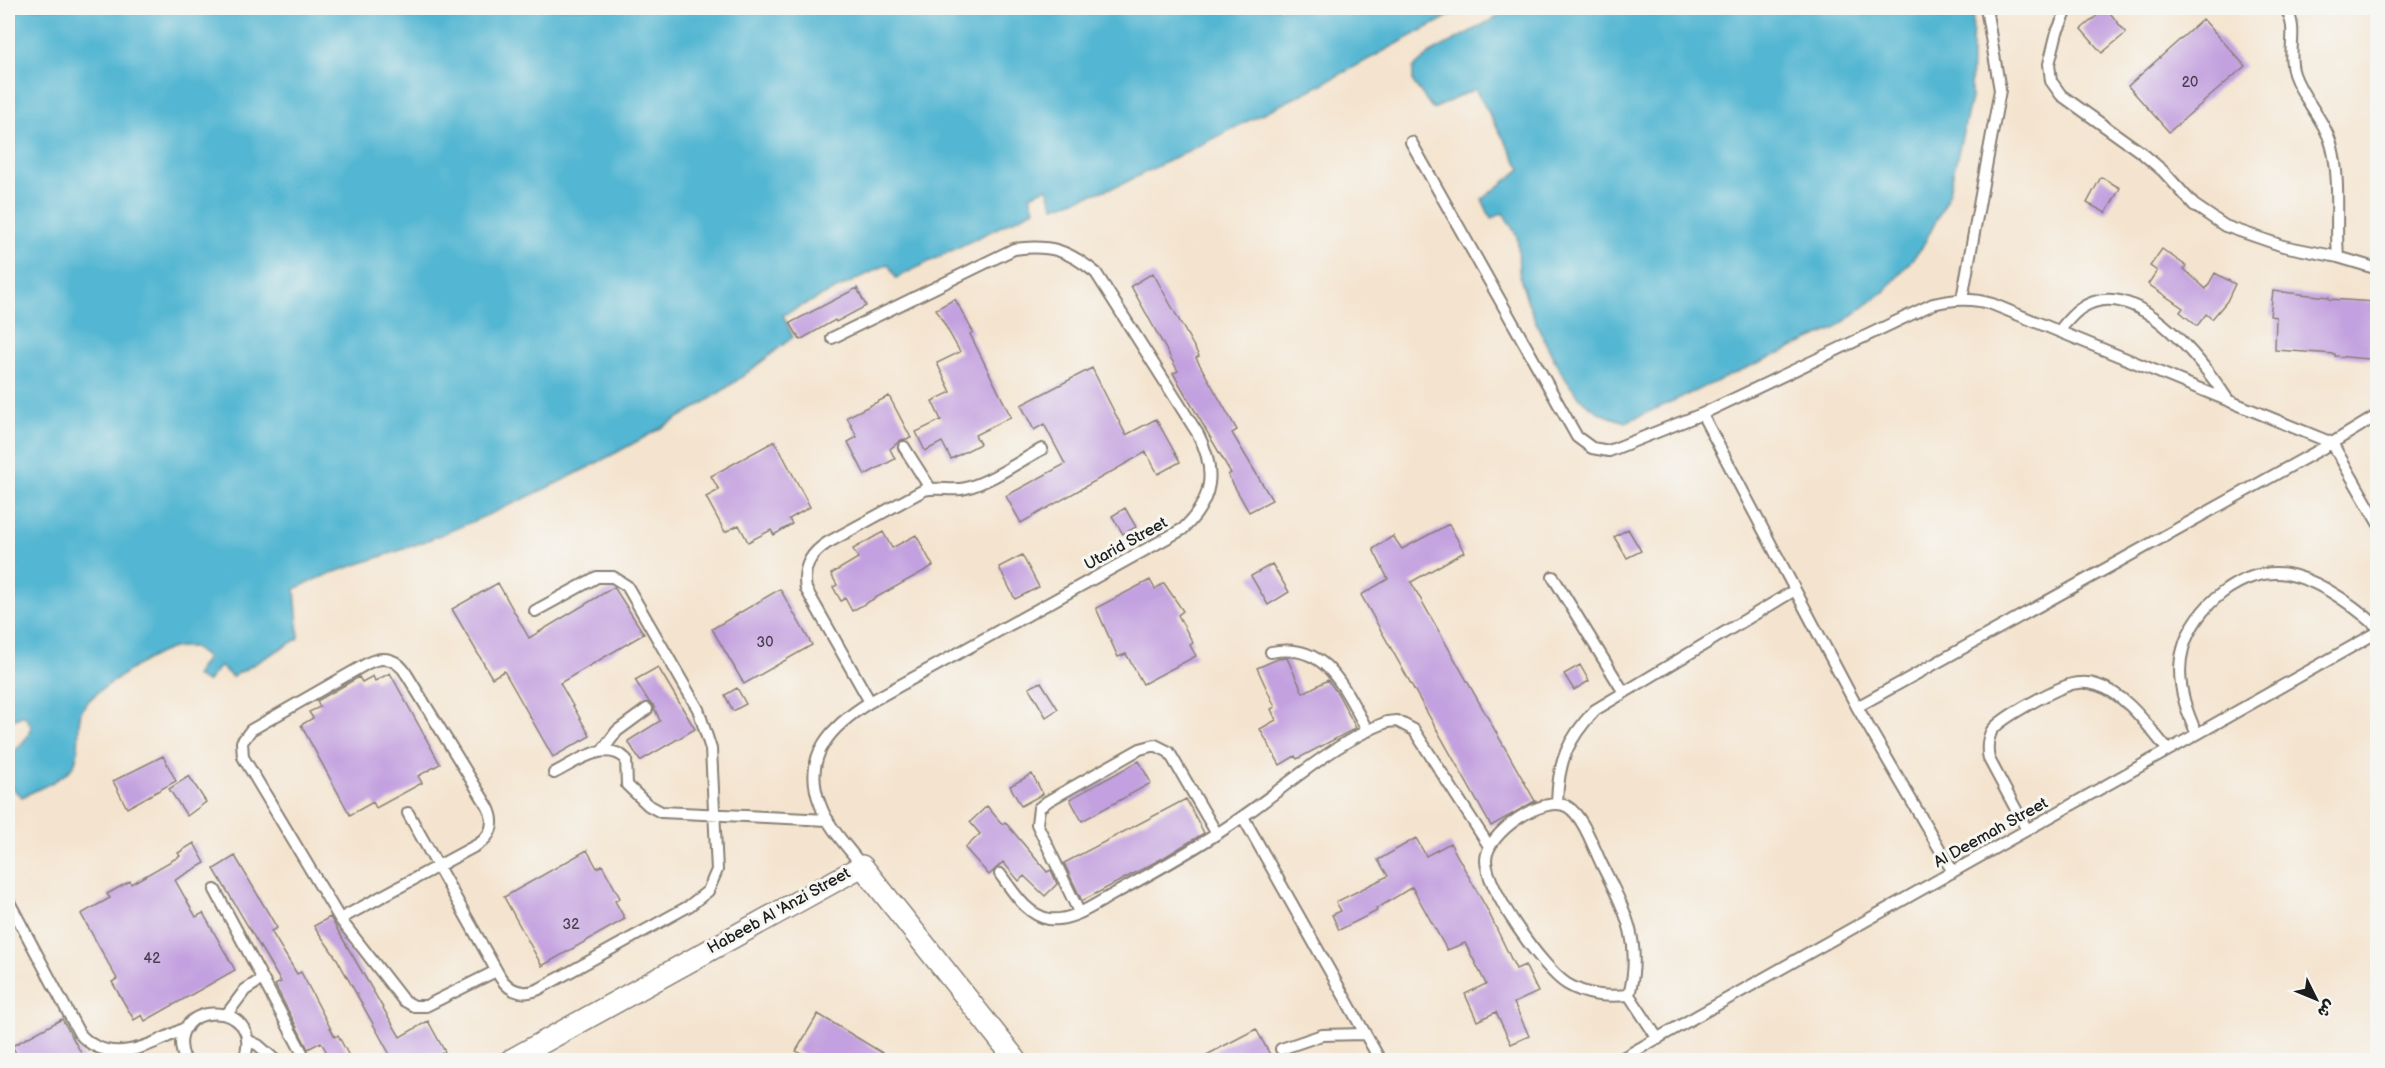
<svg xmlns="http://www.w3.org/2000/svg" width="2385" height="1068" viewBox="0 0 2385 1068" font-family="'Balsamiq Sans','Playpen Sans Arabic',sans-serif">
  <style>
    .water { fill: #53b6d2; stroke: #386977; stroke-width: 1.5 }
    .building { fill: #c3a0df }
    .lines { fill: none; stroke-linecap: round; stroke-linejoin: round }
    .service-casing { stroke: #888076; stroke-width: 14 }
    .minor-casing { stroke: #888076; stroke-width: 24 }
    .service { stroke: #fff; stroke-width: 10 }
    .minor { stroke: #fff; stroke-width: 21 }
    .labels { text-anchor: middle; dominant-baseline: central; stroke-width: 6; stroke-linejoin: round; paint-order: stroke }
    .number-label { font-size: 14px; fill: #463d4d }
    .street-label { font-size: 16px; fill: #1c1c1c; stroke: #f6f6f2 }
  </style>
  <rect width="100%" height="100%" fill="#f6f6f2"/>
  <filter id="ink" filterUnits="userSpaceOnUse"><feTurbulence type="fractalNoise" baseFrequency=".0167" numOctaves="2"/><feDisplacementMap in="SourceGraphic" scale="12" xChannelSelector="R" yChannelSelector="G"/><feConvolveMatrix kernelMatrix="1 2 1 2 8 2 1 2 1" color-interpolation-filters="sRGB"/></filter>
  <filter id="wash" filterUnits="userSpaceOnUse"><feTurbulence type="fractalNoise" baseFrequency=".008" numOctaves="4" result="noise"/><feDisplacementMap in="SourceGraphic" scale="24" xChannelSelector="R" yChannelSelector="G"/><feGaussianBlur stdDeviation="1.35" result="paint"/><feColorMatrix in="noise" values="0 0 0 0 0 0 0 0 0 0 0 0 0 0 0 0 0 1.4 0 .05"/><feComposite in="paint" operator="in"/></filter>
  <g filter="url(#wash)">
    <rect width="100%" height="100%" fill="#f4e4cf"/>
    <path class="water" d="M8,8H1464L1324,83L1120,185L1054,207L1047,188L1030,195L1034,210L896,278L888,264L783,315L793,337C762,361 731,387 697,407C610,459 517,505 423,542C380,559 336,568 295,589L299,638L232,677L220,666L207,682L195,676L207,658L193,647C186,647 177,646 170,649C152,655 86,694 81,712C76,729 82,751 73,766C65,779 35,790 22,797L8,785V759L28,736L31,726L24,715L8,722Z
      M1514,8H1973L1971,98L1947,200L1921,249L1885,291L1834,329L1626,422C1613,418 1599,414 1588,405C1562,386 1528,309 1520,277C1517,263 1520,249 1517,237C1514,229 1507,220 1503,213L1491,219L1482,199L1521,169L1475,89L1433,109L1413,82V68L1430,53Z"/>
    <g id="blocks">
      <path class="building" d="M2106,8L2126,33L2102,53L2081,29Z
        M2203,19L2245,66L2169,132L2128,86Z
        M2101,177L2120,188L2106,213L2087,203Z
        M2162,249L2186,266L2184,269L2206,289L2215,273L2235,284L2227,301L2212,319L2206,314L2197,326L2180,312L2183,308L2148,284L2157,271L2150,266Z
        M1153,273L1199,356L1196,358L1237,430L1232,433L1272,500L1249,512L1228,475L1231,473L1173,373L1178,371L1131,286Z
        M857,288L866,306L836,322L835,320L800,340L790,323Z
        M2273,291L2329,297V299L2375,302L2369,359L2335,356V354L2275,350L2276,317L2270,316Z
        M955,299L973,332L970,334L1011,417L975,435L980,444L951,459L942,442L925,451L916,432L941,420L932,401L951,392L937,363L960,352L936,309Z
        M1092,368L1126,435L1156,419L1180,462L1158,474L1146,452L1021,523L1006,496L1065,464L1044,424L1034,430L1021,405Z
        M889,396L911,438L901,440L890,449L895,459L865,475L848,442L857,437L847,417Z
        M775,441L810,507L789,519L792,524L774,535L771,530L748,542L739,525L725,532L706,497L719,490L711,476Z
        M1125,508L1136,527L1123,534L1112,516Z
        M1449,524L1464,552L1411,582L1535,801L1491,826L1361,595L1388,579L1373,549L1393,536L1402,549Z
        M1628,529L1641,551L1627,558L1614,537Z
        M883,532L892,548L916,535L933,566L852,611L845,598L841,601L833,587L837,585L831,574L858,558L853,549Z
        M1022,555L1039,587L1015,599L999,567Z
        M1272,564L1289,592L1268,605L1251,576Z
        M1150,580L1155,589L1164,583L1183,611L1178,615L1193,643L1190,645L1196,656L1143,684L1126,654L1118,657L1096,608Z
        M498,583L529,638L614,587L644,634L560,683L590,736L553,757L504,671L492,678L452,609Z
        M780,589L812,645L744,684L712,629Z
        M1287,658L1303,693L1328,680L1338,694L1356,728L1297,759L1295,756L1280,765L1260,729L1276,720L1271,709L1275,707L1257,668L1278,659Z
        M1580,665L1589,681L1574,690L1564,674Z
        M658,667L695,729L640,761L628,741L660,721L653,705L649,702L635,680Z
        M390,673L440,764L418,776L422,783L376,808L373,802L350,815L301,725L313,718L309,712L320,707L317,701L359,677L362,682L373,676L375,681Z
        M1041,682L1058,709L1046,717L1029,688Z
        M737,688L746,704L733,711L725,695Z
        M163,756L176,781L127,808L113,781Z
        M1139,761L1151,783L1082,821L1070,799Z
        M1032,774L1043,794L1021,806L1010,786Z
        M189,776L206,802L187,816L169,789Z
        M1186,799L1204,833L1163,858L1082,901L1064,863Z
        M987,806L1002,824L1005,822L1047,872L1051,870L1057,884L1045,896L1024,876L1019,881L1003,862L989,875L965,848L980,834L970,822Z
        M1416,838L1426,856L1450,843L1488,911L1516,969L1525,965L1538,992L1514,1003L1529,1036L1511,1044L1496,1012L1477,1021L1465,994L1486,984L1465,943L1447,950L1412,887L1376,909L1377,911L1339,930L1332,915L1341,911L1336,902L1388,876L1378,860Z
        M194,843L205,863L175,880L196,917L203,913L235,970L145,1021L142,1015L134,1020L112,982L117,979L81,914L110,898L107,894L130,881L131,884L180,856L178,853Z
        M587,850L597,868L602,865L620,898L615,901L625,919L542,966L504,897Z
        M235,856L277,928L271,931L297,974L301,972L335,1037L338,1035L351,1060H331L321,1042L308,1049L275,985L281,982L214,869Z
        M330,917L400,1037L428,1021L445,1052L429,1060H393L337,959L314,926Z
        M818,1014L894,1060H803L806,1056L796,1051Z
        M62,1019L85,1060H20L12,1046Z
        M1256,1029L1273,1060H1197Z"/>
    </g>
  </g>
  <g filter="url(#ink)">
    <use href="#blocks" fill-opacity="0" stroke="#888076" stroke-width="1.5"/>
    <g class="lines">
      <g class="service-casing">
        <path id="service" d="M2068,8L2057,32L2049,64L2051,81L2061,95L2142,153L2163,171L2194,205L2225,226L2283,246L2338,257L2378,269
          M2285,8C2300,29 2286,51 2294,74C2303,100 2325,120 2332,147C2341,183 2335,221 2338,257
          M1411,142L1577,437L1592,448L1609,451L1702,414L1933,304C1954,299 1971,298 1992,304L2332,443L2378,523
          M1962,299L2000,90L1986,8
          M2059,331C2069,319 2078,307 2094,302C2145,286 2204,364 2228,400
          M832,338L1014,249C1050,244 1068,250 1096,273L1198,434C1217,471 1213,500 1183,529L870,702C833,725 801,755 820,804C828,827 847,846 862,866
          M1702,414L1857,707L1953,872
          M904,447L930,488
          M1553,577L1623,691
          M1271,652C1328,641 1344,690 1368,731
          M870,702L806,589C802,568 810,554 827,543L924,490C939,486 952,492 966,488C992,481 1018,462 1042,449
          M1857,707L2332,443L2378,415
          M2197,734C2185,709 2175,677 2183,649C2194,607 2242,566 2287,574C2320,580 2353,605 2378,627
          M602,751L617,731L647,709
          M554,773C574,763 605,739 626,759L627,785L648,805L661,812L828,820
          M1557,803C1558,762 1567,740 1595,710L1795,590
          M408,813L500,977C510,992 523,996 539,989L689,906L708,891L717,870L711,749L698,709L627,586L613,577H597L535,611
          M1243,817L1380,1060
          M2027,830L1989,759C1987,750 1987,741 1991,732C1998,719 2050,692 2066,686C2075,682 2088,682 2097,685C2127,694 2149,728 2168,750
          M1000,874C1013,891 1026,915 1049,919C1071,922 1094,905 1112,895C1156,871 1201,846 1242,817C1290,784 1333,743 1387,722L1397,721L1414,730L1489,846
          M215,890L306,1060
          M8,900L79,1033C109,1068 151,1045 187,1027
          M1079,912L1037,824L1039,808L1048,801L1140,749L1155,745L1169,752L1217,834
          M340,919L477,845C492,836 496,823 488,807L407,675C398,659 384,655 368,663L251,730L242,742L243,757L340,919L403,1000L414,1006H426L496,971
          M1629,995C1607,997 1587,996 1567,984C1543,969 1486,889 1486,860C1486,833 1545,793 1568,807C1583,816 1594,849 1602,865C1625,911 1643,942 1629,995L1658,1039
          M227,1014L245,990L262,979
          M247,1040L258,1045L275,1060
          M1281,1049L1322,1035L1364,1034
          M185,1060C160,1000 267,996 244,1060
          M1619,1060L2378,632"/>
      </g>
      <g class="minor-casing">
        <path id="minor" d="M511,1060L862,866L1016,1060"/>
      </g>
      <use href="#service" class="service"/>
      <use href="#minor" class="minor"/>
    </g>
  </g>
  <g class="labels">
    <g class="number-label">
      <text x="2190" y="82">20</text>
      <text x="765" y="642">30</text>
      <text x="571" y="924">32</text>
      <text x="152" y="958">42</text>
    </g>
    <g class="street-label">
      <text transform="translate(1126 544) rotate(-29)">Utarid Street</text>
      <text transform="translate(1991 833) rotate(-29)">Al Deemah Street</text>
      <text transform="translate(779 911) rotate(-29)">Habeeb Al 'Anzi Street</text>
    </g>
  </g>
  <rect width="2385" height="1068" fill="none" stroke="#f6f6f2" stroke-width="30"/>
  <g transform="translate(2316 999) rotate(133)" stroke="#f6f6f2" stroke-width="4.5" paint-order="stroke">
  <path d="M0-4.5L10 22L0 15L-10 22Z" fill="#1c1c1c"/>
  <text y="-9" font-size="16" font-weight="bold" text-anchor="middle" fill="#1c1c1c">ش</text>
  </g>
</svg>
